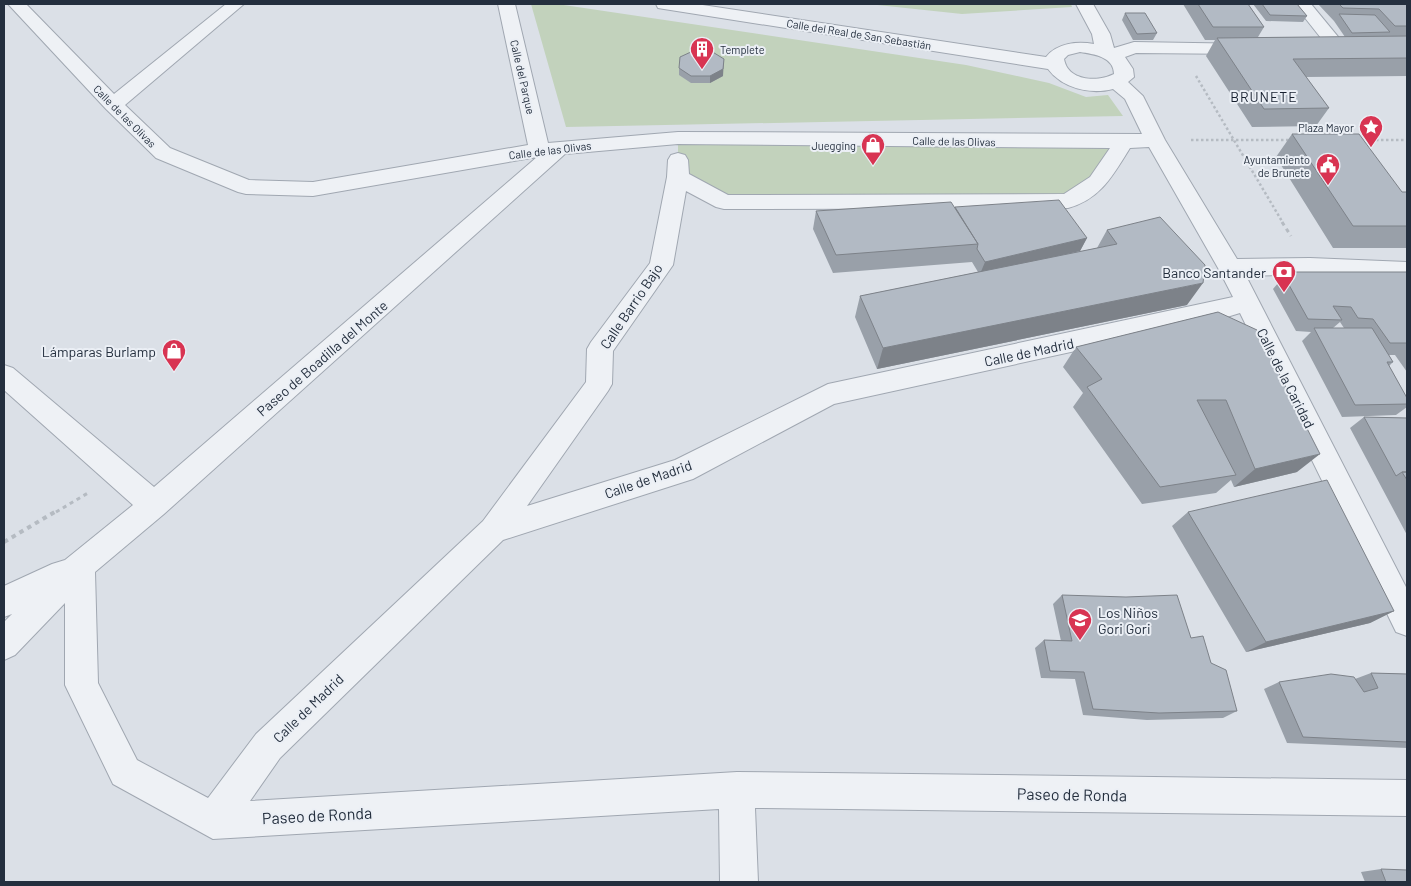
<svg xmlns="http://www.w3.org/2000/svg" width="1411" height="886" viewBox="0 0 1411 886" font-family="Barlow,sans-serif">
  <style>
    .green { fill: #c2d2bc }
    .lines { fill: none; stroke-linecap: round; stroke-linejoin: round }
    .minor-casing { stroke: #a0a7b1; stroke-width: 2 }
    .path-far2 { stroke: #b5bbc2; stroke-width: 2.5; stroke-dasharray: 2.5 2.5; stroke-linecap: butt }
    .path-far1 { stroke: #b5bbc2; stroke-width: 3; stroke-dasharray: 4 4; stroke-linecap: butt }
    .path { stroke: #b5bbc2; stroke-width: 4; stroke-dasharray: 4.5 4.5; stroke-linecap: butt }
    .minor { fill: #eef1f5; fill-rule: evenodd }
    .wall { fill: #99a0a9; fill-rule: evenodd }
    .shaded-wall { fill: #7d8289 }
    .building { fill: #b2bac4; stroke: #7d8289 }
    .labels { text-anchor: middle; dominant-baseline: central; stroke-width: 4; stroke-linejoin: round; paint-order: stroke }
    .far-street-label { font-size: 11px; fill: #242f3e; stroke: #ebeff5 }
    .far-poi-label { font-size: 11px; fill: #242f3e; stroke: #ebeff5; text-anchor: end }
    .far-quarter-label { font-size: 14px; letter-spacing: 1px; fill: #17202f; stroke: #ebeff5 }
    .poi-label { font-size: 14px; fill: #242f3e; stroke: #ebeff5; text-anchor: end }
    .street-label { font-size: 14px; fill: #242f3e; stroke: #ebeff5 }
    .near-street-label { font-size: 16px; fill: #242f3e; stroke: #ebeff5 }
  </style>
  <rect width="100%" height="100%" fill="#dbe0e7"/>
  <path class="green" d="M531,4H557L966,65L1049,83L1086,97L1108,95L1123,116L566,127Z
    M868,4H1071L1072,7L962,14Z
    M678,138L1124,142L1068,201L724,202L678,177Z"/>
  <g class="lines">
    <g class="minor-casing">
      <path id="minor" d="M8,4H26L114,94L226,4H244L125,105L170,148L249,180L313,182L528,145L498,4H515L548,143L678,132L1142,134L1125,99L1113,89C1090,95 1062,88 1048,69L664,9L658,8L656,4H696L1046,57C1057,43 1077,41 1094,44L1092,34L1076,4H1093L1110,34L1114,48L1134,42L1253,44L1256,48L1253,52L1247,54L1136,53L1125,57L1133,69L1134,77L1128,82L1143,96L1165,140L1237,259L1310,258L1407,262V278L1310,274L1246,276L1407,589V636L1396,632L1240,313L1217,320L834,404L693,479L503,540L280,758L250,801L737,772L1407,780V816L755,808L758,882H720L719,809L213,839L113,784L65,685V603L15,655L4,660V622L12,614L4,617V586L52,564L65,560L133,505L4,390V365L13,368L154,487L537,157L313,196L246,194L238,192L156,158L106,109ZM1080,52C1094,54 1114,57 1114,74C1099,82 1068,82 1064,59L1068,55ZM678,144L1110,148L1090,177L1064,194L728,195L689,174L688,160L685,155L678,153L671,155L668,160L667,177L650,263L591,342L587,349L586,382L483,521L256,734L208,798L137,760L98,683L95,572L164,514L565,154ZM1149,147L1218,268L1233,297L828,384L675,460L527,506L608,391L612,384L613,351L673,265L686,191L716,207L724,209L1068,208C1101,199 1113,175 1130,148Z
        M1294,4H1311L1344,44L1347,48L1344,52L1338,54L1332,52Z"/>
    </g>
    <path class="path-far2" d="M1196,76L1283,223
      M1306,124L1316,137
      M1191,140H1292
      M1361,140H1407"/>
    <path class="path-far1" d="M1282,222L1291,236
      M56,512L88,493"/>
    <path class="path" d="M4,542L58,510"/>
    <use href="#minor" class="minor"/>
  </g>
  <path class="wall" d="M1114,4H1149V5H1115Z
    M1183,4H1297L1307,16L1303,22L1266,21L1253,4H1248L1264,27L1258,37H1345L1334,21L1318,4H1407V76L1306,77L1329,108L1316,126L1252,127L1206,56L1215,40H1205Z
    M1125,13L1157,33L1153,40H1133L1122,20Z
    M679,68L723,76L710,83H691L679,75Z
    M1292,134L1402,192H1407V248H1333L1276,157Z
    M955,207L1087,238L1080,251L1063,255L1097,248L1107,230L1187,305L877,369L855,317L860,296L978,272L972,262L833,273L813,229L816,211Z
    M1407,272V372L1395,355H1389L1393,362L1389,366L1407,398V407L1396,415L1342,417L1302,341L1311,332L1296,331L1273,289L1284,276ZM1340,322L1344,328H1333Z
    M1218,312L1297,472L1234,487L1231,480L1216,493L1142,504L1073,407L1083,393L1063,367L1076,347Z
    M1364,417L1407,418V535L1350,428Z
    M1188,512L1394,611L1370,623L1246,652L1172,526Z
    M1062,595L1211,663L1237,711L1223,718L1147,720L1083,715L1075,679L1041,678L1035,648L1044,640L1061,641L1053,604Z
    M1371,673L1407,674V748L1287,743L1264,689L1279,682L1355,679Z
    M1381,869L1407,882H1365L1361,872Z"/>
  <path class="shaded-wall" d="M724,59L723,76L710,83V76Z
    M1087,238L1080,251L980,274L985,262Z
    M1203,283L1187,305L877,369L883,348Z
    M1320,454L1297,472L1234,487L1255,469Z
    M1394,611L1370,623L1246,652L1266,642Z"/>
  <path class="building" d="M1198,4H1248L1264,27H1213Z
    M1262,4H1297L1307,16L1270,15Z
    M1339,4H1407V26H1395L1379,9L1343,8Z
    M1125,13H1145L1157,33L1137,34Z
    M1339,14L1375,15L1390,32L1352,33Z
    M1407,36V58L1293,59L1329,108L1264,109L1217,38Z
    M693,51H711L724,59L723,69L710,76H691L679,68L680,57Z
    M1292,134H1359L1402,192H1407V226H1353Z
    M1059,200L1087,238L985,262L977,249L978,244L955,207Z
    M951,202L978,244L836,255L816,211Z
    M1160,217L1205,265L1203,283L883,348L860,296L1117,244L1107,230Z
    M1289,272H1407V343H1390L1373,319L1358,318L1351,307L1333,306L1342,320L1308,319L1284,276Z
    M1218,312L1257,330L1320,454L1255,469L1226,400H1197L1236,475L1160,487L1087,387L1102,379L1076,347Z
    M1314,328H1372L1393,362H1387L1407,398V404L1355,405Z
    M1364,417L1407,418V472H1402L1396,476Z
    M1402,472H1407V480Z
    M1327,480L1394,611L1266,642L1188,512Z
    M1062,595L1126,597L1177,595L1191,638L1203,636L1211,663L1226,670L1237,711L1159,713L1093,709L1084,672L1050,671L1044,640L1072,641Z
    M1371,673L1407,674V742L1303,737L1279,682L1331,674L1354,677L1364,692L1378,688Z
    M1381,869L1407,870V882H1386Z"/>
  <defs>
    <g id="building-pin" transform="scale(1.25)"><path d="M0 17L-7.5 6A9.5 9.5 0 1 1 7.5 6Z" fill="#d83452" stroke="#ebeff5"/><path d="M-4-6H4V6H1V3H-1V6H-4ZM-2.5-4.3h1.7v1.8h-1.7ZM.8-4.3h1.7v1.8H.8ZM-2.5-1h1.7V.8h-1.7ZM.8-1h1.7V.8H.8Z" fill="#fff"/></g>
    <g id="sight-pin" transform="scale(1.25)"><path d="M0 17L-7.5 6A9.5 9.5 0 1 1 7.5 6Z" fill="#d83452" stroke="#ebeff5"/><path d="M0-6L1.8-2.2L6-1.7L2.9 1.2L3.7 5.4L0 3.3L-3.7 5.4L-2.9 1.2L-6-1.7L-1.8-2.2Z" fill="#fff"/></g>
    <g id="shop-pin" transform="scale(1.25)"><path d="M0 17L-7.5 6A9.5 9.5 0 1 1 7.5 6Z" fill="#d83452" stroke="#ebeff5"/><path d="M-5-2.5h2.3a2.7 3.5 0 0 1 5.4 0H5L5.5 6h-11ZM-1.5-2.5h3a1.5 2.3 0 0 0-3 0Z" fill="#fff"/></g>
    <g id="civic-pin" transform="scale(1.25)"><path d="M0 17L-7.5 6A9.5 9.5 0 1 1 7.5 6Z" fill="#d83452" stroke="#ebeff5"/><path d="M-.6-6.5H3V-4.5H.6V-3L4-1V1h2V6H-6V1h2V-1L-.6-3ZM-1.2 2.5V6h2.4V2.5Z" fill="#fff"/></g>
    <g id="bank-pin" transform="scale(1.25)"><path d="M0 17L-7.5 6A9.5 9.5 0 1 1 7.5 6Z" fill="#d83452" stroke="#ebeff5"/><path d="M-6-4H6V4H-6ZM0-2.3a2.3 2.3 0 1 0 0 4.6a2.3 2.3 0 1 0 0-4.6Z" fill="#fff"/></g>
    <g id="school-pin" transform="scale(1.25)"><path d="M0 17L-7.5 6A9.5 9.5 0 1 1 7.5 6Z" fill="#d83452" stroke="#ebeff5"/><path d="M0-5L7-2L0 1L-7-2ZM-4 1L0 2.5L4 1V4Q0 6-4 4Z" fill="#fff"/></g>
  </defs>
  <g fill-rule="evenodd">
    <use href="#building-pin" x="702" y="49"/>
    <use href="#sight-pin" x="1371" y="127"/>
    <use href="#shop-pin" x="873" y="145"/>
    <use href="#civic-pin" x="1328" y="165"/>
    <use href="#bank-pin" x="1284" y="272"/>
    <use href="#shop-pin" x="174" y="351"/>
    <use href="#school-pin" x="1080" y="620"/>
  </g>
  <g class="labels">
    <g class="far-street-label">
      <text transform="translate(859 34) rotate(9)">Calle del Real de San Sebastián</text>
      <text transform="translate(523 77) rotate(77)">Calle del Parque</text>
      <text transform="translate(125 116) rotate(45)">Calle de las Olivas</text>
      <text transform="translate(954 141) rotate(1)">Calle de las Olivas</text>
      <text transform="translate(550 150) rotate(-7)">Calle de las Olivas</text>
    </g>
    <g class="far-poi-label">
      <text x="720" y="49" text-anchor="start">Templete</text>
      <text x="1354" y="127">Plaza Mayor</text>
      <text x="856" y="145">Juegging</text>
      <text x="1310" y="159">Ayuntamiento<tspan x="1310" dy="13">de Brunete</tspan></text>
    </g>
    <g class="far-quarter-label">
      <text x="1264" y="96">BRUNETE</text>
    </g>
    <g class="poi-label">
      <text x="1266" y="272">Banco Santander</text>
      <text x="156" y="351">Lámparas Burlamp</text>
      <text x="1098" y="612" text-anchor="start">Los Niños<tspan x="1098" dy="16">Gori Gori</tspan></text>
    </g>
    <g class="street-label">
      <text transform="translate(631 306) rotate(-56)">Calle Barrio Bajo</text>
      <text transform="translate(1029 352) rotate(-12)">Calle de Madrid</text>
      <text transform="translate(322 358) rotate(-41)">Paseo de Boadilla del Monte</text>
      <text transform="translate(1286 378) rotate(63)">Calle de la Caridad</text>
      <text transform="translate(648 479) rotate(-19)">Calle de Madrid</text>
      <text transform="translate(308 708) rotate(-44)">Calle de Madrid</text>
    </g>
    <g class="near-street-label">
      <text transform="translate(1072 794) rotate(1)">Paseo de Ronda</text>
      <text transform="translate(317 815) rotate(-3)">Paseo de Ronda</text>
    </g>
  </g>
  <rect width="1411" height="886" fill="none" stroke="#242f3e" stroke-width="10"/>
</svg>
